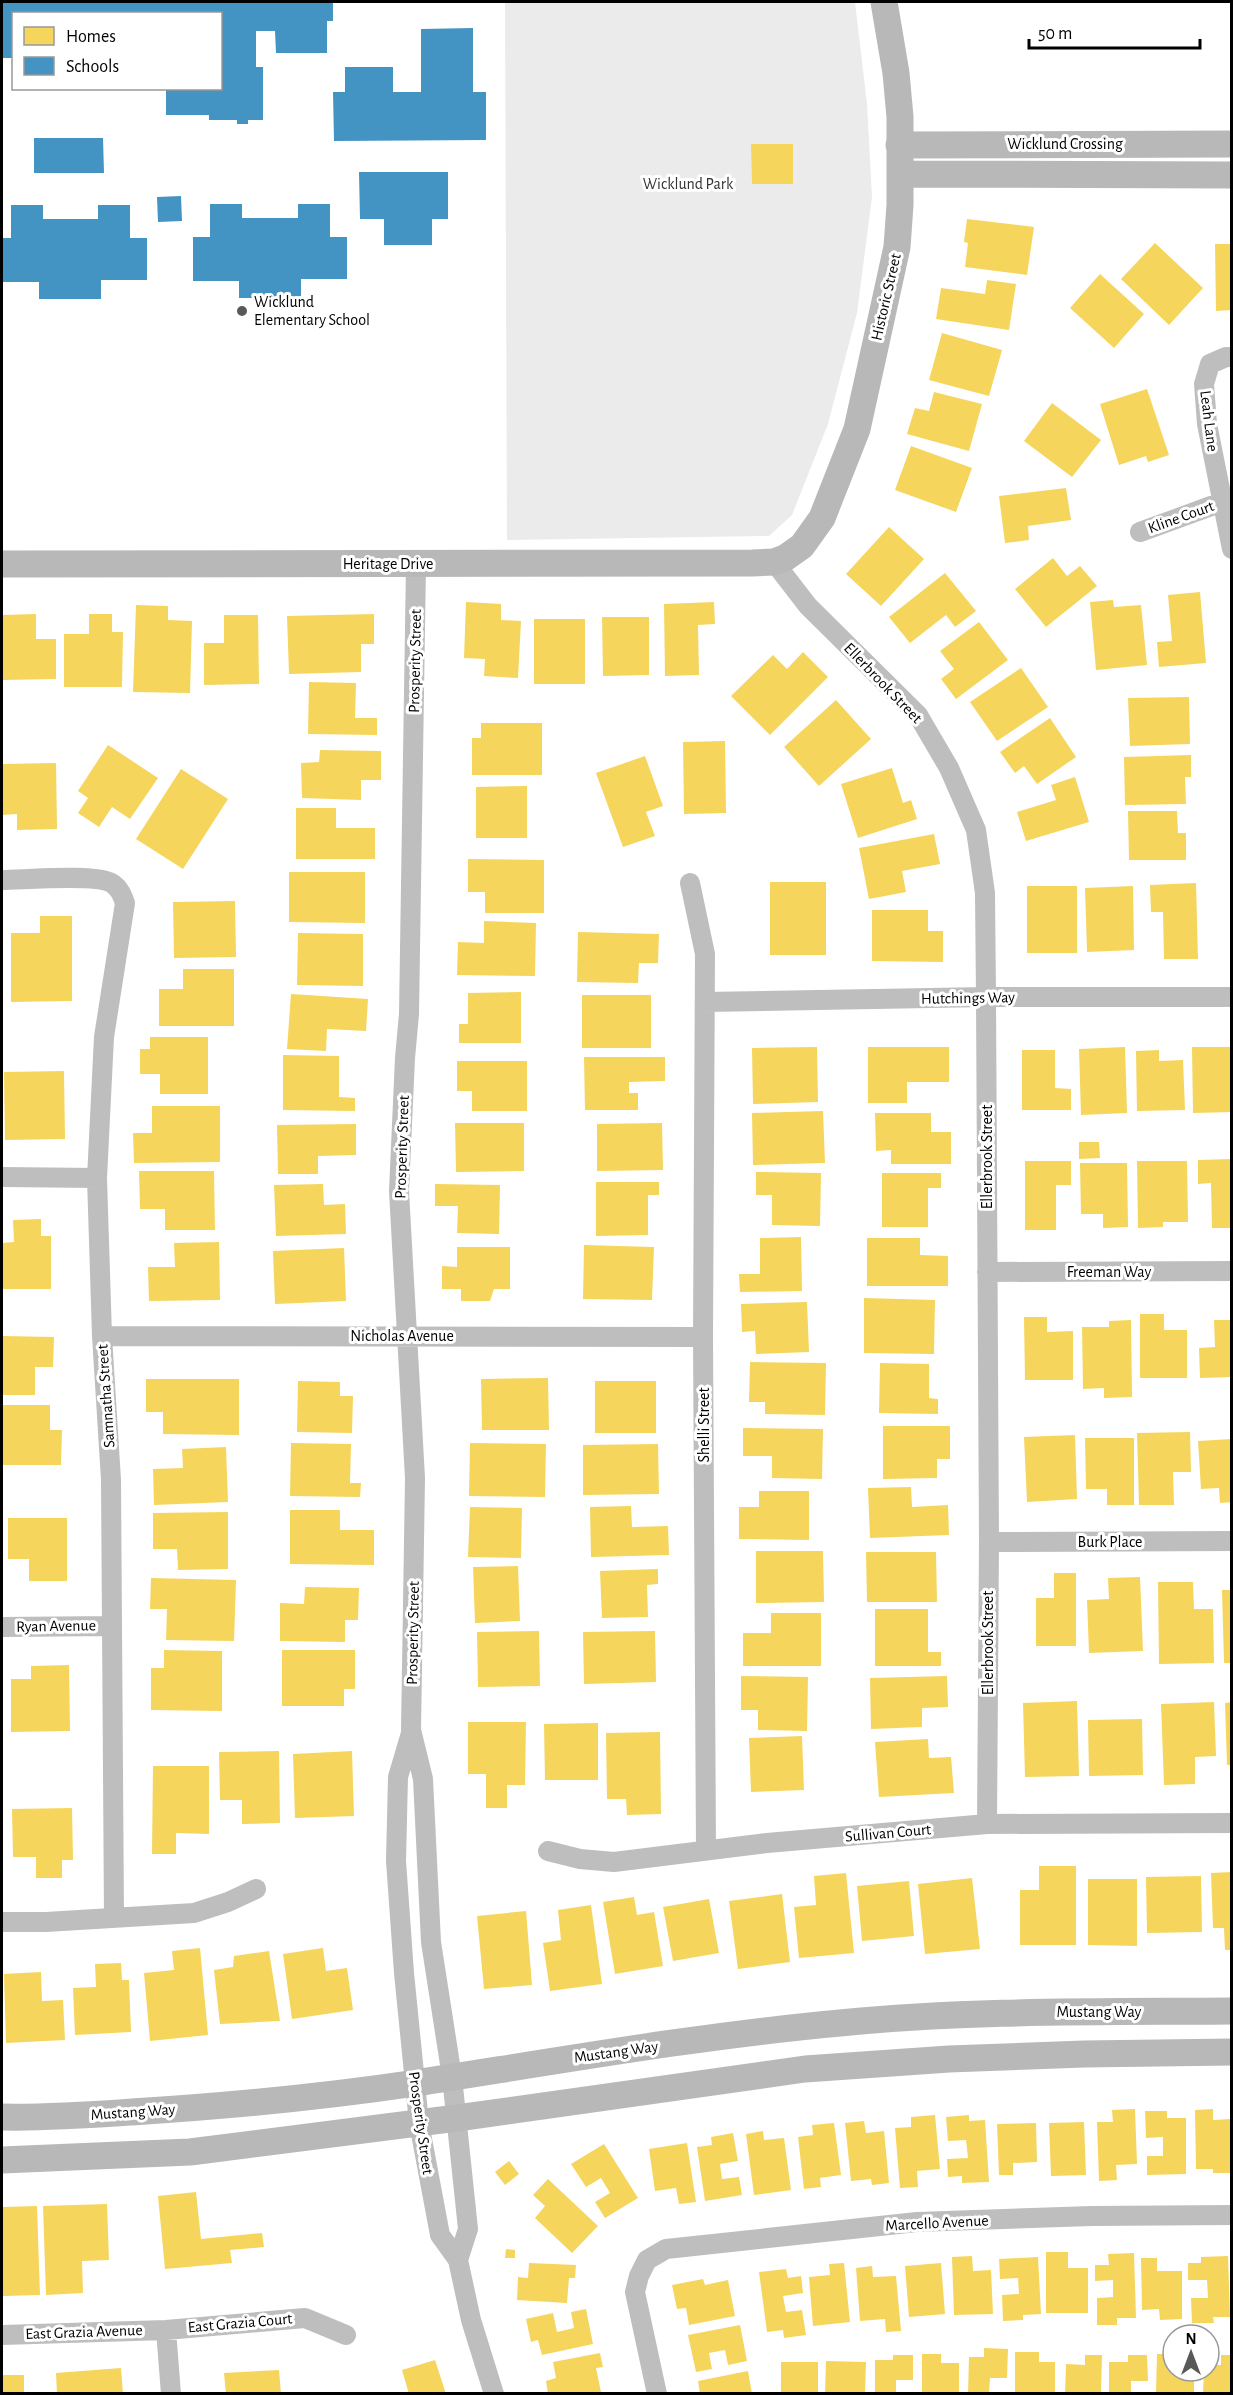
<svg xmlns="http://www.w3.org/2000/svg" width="1233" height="2395" viewBox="0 0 1233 2395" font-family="'Alegreya Sans',sans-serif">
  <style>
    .green { fill: #ebebeb }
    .homes { fill: #f6d55c }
    .schools { fill: #4393c3 }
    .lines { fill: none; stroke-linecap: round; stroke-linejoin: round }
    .street { stroke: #bebebe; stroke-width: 20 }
    .secondary { stroke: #b8b8b8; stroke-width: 27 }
    .poi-dot { fill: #595959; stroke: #fff; stroke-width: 2 }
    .labels { text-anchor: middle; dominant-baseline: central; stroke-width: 6; stroke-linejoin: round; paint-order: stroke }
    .street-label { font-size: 16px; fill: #000; stroke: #fff }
    .park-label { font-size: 16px; fill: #323232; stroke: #fff }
    .poi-label { font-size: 16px; fill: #000; stroke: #fff; text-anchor: start }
  </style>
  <rect width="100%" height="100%" fill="#fff"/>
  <path class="green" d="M505,2H855L867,104L872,197L857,313L828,424L792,515L769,536L507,540Z"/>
  <path class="homes" d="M751,144H793V184H752Z
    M967,219L1034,227L1027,275L965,267L968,243L964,242Z
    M1155,243L1203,288L1169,325L1121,279Z
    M1215,244H1232V310L1216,311Z
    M1100,274L1144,314L1114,348L1070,308Z
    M987,280L1016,284L1009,330L936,319L941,288L985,294Z
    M942,333L1002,350L989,396L929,380Z
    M1147,389L1169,455L1148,462L1146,456L1119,465L1100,404Z
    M934,392L982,404L969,451L907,434L915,408L929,411Z
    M1052,403L1101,440L1072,477L1024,441Z
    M911,446L972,468L956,512L895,490Z
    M1066,488L1071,520L1028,526L1029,540L1005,543L999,496Z
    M889,527L924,559L881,606L846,574Z
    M1053,558L1067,576L1080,566L1097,586L1046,627L1015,589Z
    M945,573L976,611L955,627L946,615L910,643L889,617Z
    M1200,592L1206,663L1159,667L1157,642L1172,641L1168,595Z
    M1113,600L1114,607L1141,605L1147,665L1096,670L1090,602Z
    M466,602L501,604V620L521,621L518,678L484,676L485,659L464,658Z
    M714,602L715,624L698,625L699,675L665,676L664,604Z
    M136,605L168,606V620L192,621L190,693L133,692Z
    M36,614V639H56V679L2,680V615Z
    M89,614H112V632H123L122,687H64V634H89Z
    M374,614V644H361V672L289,674L287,616Z
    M224,615H258L259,684L204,685V643H224Z
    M602,617H649V675L603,676Z
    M534,619H585V684H534Z
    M979,622L1008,660L956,699L941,679L954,669L940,651Z
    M803,652L828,677L770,735L731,696L773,655L787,669Z
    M1021,668L1048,707L997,741L970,702Z
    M309,682L356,683L355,718H377V735L308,734Z
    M1189,697L1190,744L1130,746L1128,698Z
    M836,700L871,739L819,786L784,747Z
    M1050,718L1076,757L1037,784L1024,766L1015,773L1000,752Z
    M481,723H542V775H472V738H481Z
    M725,741L726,813L684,814L683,742Z
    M108,745L158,778L130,819L112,807L99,827L78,813L88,798L78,791Z
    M320,750L381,751V780H361V800L302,798L301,763L319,762Z
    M1191,755V777H1185L1186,804L1125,805L1124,757Z
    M645,756L663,806L646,812L655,836L623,847L596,773Z
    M56,763L57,829L17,830V814L2,815V764Z
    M892,768L903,803L911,800L917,819L858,838L841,784Z
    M181,769L228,799L183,869L136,839Z
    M1075,777L1089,822L1026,841L1017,812L1056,800L1051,785Z
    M527,786V838H476V787Z
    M296,808H336V828H375V859H296Z
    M1128,811H1177L1178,833H1186V860H1129Z
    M934,834L940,864L902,871L906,892L869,899L859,848Z
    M468,859L544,860V913H485V892H468Z
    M289,872H365V923L289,922Z
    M770,882H826V955H770Z
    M1196,883L1198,959H1164L1163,912H1151L1150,885Z
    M1027,886H1077V953H1027Z
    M1133,886L1134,950L1087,952L1085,888Z
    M235,901L236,957L174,958L173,902Z
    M872,910H928V931H943V962L872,961Z
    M40,916H72V1001L11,1002V933H40Z
    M484,921L536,923L535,976L457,975L458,942L484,943Z
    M578,932L659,934L658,963H639L638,983L577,982Z
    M298,933L363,934V986L297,985Z
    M183,969H234V1026H159V989H183Z
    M521,992V1043H459V1024H468V993Z
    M291,994L368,999L366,1031L327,1029L326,1051L287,1049Z
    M582,995H651V1048H582Z
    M150,1037H208V1094H160V1074H140V1049H150Z
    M817,1047L818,1102L753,1104L752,1048Z
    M868,1047H949V1082H907V1103H868Z
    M1125,1047L1127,1113L1081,1115L1079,1049Z
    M1192,1047H1232V1112L1193,1113Z
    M1022,1050H1055V1088L1071,1089V1110H1022Z
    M1159,1050V1061L1183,1060L1185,1110L1137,1111L1136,1051Z
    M283,1055L339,1056V1097L355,1098V1111L283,1110Z
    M584,1057H665V1081L629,1082V1093H638V1110H585Z
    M457,1061H527V1111H472V1091H457Z
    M64,1071L65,1139L5,1140L4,1072Z
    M152,1106H220V1162L134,1163L133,1133H152Z
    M823,1111L825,1163L753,1165L752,1113Z
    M875,1113H931V1132H951V1164H891V1150L876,1151Z
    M455,1123H524V1171L456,1172Z
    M662,1123L663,1170L597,1171V1124Z
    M356,1124V1155L318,1156V1174H278L277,1125Z
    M1079,1142H1099L1100,1158L1079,1159Z
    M1232,1159V1228H1212L1211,1183L1198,1184V1160Z
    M1025,1161H1071V1185H1056V1230H1025Z
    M1137,1161H1187L1188,1222H1163V1227L1138,1228Z
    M1080,1163H1127L1128,1227L1103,1228V1214H1081Z
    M139,1171H214L215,1230H165V1209H140Z
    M756,1172L821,1173L820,1226L772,1225V1195H756Z
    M882,1173H941V1188H928V1227H882Z
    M596,1182H659V1195H648V1235L596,1236Z
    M323,1184L324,1205L345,1204L346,1234L276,1236L274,1185Z
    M435,1184L500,1185L499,1234L457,1233L458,1206H435Z
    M41,1219V1236H51V1289H2V1243L14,1242L13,1220Z
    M801,1237L802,1291L740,1292L739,1274H760V1238Z
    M867,1238H920V1255L948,1256V1286H867Z
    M219,1242L220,1300L149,1301L148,1267H175L174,1243Z
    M584,1245L654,1247L652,1300L583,1299Z
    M457,1247H510V1289H494L490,1301H461V1289H442V1266L457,1267Z
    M344,1248L346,1301L275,1304L273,1251Z
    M864,1298L935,1300L934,1354L864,1353Z
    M807,1302L809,1352L756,1354L755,1331L742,1332L741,1304Z
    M1140,1314H1164V1330H1187V1378H1140Z
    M1024,1317H1047V1332L1073,1331V1380H1025Z
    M1131,1320L1132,1397L1104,1398V1388L1083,1389L1082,1327H1109V1321Z
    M1214,1320H1232V1377L1200,1378L1199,1348L1215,1347Z
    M2,1336L54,1337L53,1367H35V1395H2Z
    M750,1362L826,1363L825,1415L765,1414V1402H749Z
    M880,1363L929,1364V1398L938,1399V1414L879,1413Z
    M548,1378L549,1430H482L481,1379Z
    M146,1379H239V1435L163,1434V1412H146Z
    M298,1381L340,1382V1396H353L352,1433L297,1432Z
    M595,1381H656V1433H595Z
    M2,1405H50V1430H62L61,1465H2Z
    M883,1426H950V1459H937V1478L883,1479Z
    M743,1428L823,1429L822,1479L772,1478V1456H743Z
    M1190,1432L1191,1472H1173L1174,1505H1139L1137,1433Z
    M1075,1435L1077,1499L1027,1502L1024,1437Z
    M1085,1438H1134V1505H1107V1489H1086Z
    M1232,1439V1502L1220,1503L1219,1488L1201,1489L1198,1441Z
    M291,1443L351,1444L350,1483H361L360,1497L290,1496Z
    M470,1443L546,1444L545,1497L469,1496Z
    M658,1444L659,1494L583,1495V1445Z
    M226,1447L228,1502L154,1505L153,1469L183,1468L182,1449Z
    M911,1487L912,1507L948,1505L949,1535L870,1538L868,1488Z
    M759,1491H809V1540L739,1539V1507H759Z
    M631,1506L632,1527L668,1526L669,1555L591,1557L590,1507Z
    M470,1507L522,1508L521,1558L468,1557Z
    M290,1510H340V1530H374V1565L290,1564Z
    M228,1512V1569L178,1570L177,1549H153V1513Z
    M8,1518H67V1581H29V1559H8Z
    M756,1551H823L824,1602L756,1603Z
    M866,1552H936L937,1602H867Z
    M518,1566L520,1621L475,1623L473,1567Z
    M658,1569V1584L647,1585L648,1617L602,1618L600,1571Z
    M1054,1573H1076V1646H1036V1598H1054Z
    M1140,1577L1143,1651L1089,1653L1087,1600L1109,1599L1108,1578Z
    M151,1578L236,1580L234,1641L166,1640L167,1609H150Z
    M1158,1582H1193L1194,1609H1213L1214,1663L1159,1664Z
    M305,1587L359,1588L358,1620H345V1642L280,1641V1603L304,1604Z
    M1222,1590H1232V1663H1224Z
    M875,1609H928V1652H941V1666H875Z
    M771,1613H821V1666H743V1633H771Z
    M539,1631L540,1686L478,1687L477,1632Z
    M655,1631L656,1682L584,1684L583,1632Z
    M164,1650L222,1651V1711L151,1710V1668H164Z
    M282,1650H355V1689H344V1706H282Z
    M69,1665L70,1731L11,1732V1679H31V1666Z
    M741,1676L808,1677L807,1731L758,1730V1710H741Z
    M947,1676L948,1707L922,1708V1727L871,1729L870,1678Z
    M1077,1701L1079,1776L1025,1777L1023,1703Z
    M1214,1702L1216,1756L1195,1757V1784L1164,1785L1161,1704Z
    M1232,1702V1765H1227L1225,1703Z
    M1142,1719L1143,1775L1089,1776L1088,1720Z
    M468,1722H526L525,1785H507V1808H486V1774H468Z
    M598,1723V1780H545L544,1724Z
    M660,1732L661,1814L627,1815L626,1799H607L606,1733Z
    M802,1736L804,1790L751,1792L749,1738Z
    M928,1739L929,1758L951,1757L954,1793L879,1797L875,1742Z
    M279,1751L280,1823L242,1824V1800H220L219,1752Z
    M352,1751L354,1816L295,1818L293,1754Z
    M153,1766H209V1834L176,1833V1854H152Z
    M72,1808L73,1860H62V1878H36V1857H13L12,1809Z
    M1039,1866H1076V1945H1020V1890H1039Z
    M1232,1872V1950H1225L1224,1928H1213L1211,1873Z
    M846,1873L854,1953L799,1958L794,1907L816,1905L814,1876Z
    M1201,1876L1202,1932L1147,1933L1146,1877Z
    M972,1878L980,1949L925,1954L918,1884Z
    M1088,1879H1137V1946L1088,1945Z
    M909,1881L914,1936L862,1941L857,1886Z
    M782,1894L790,1962L738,1969L729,1901Z
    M634,1897L637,1915L654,1912L663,1966L615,1974L603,1902Z
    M709,1899L719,1953L673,1961L663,1907Z
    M591,1905L602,1984L550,1991L543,1943L561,1940L558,1910Z
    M526,1911L532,1985L484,1989L477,1916Z
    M200,1948L208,2035L150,2041L144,1973L174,1970L172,1951Z
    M323,1948L326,1971L347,1968L353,2010L292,2019L283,1954Z
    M269,1951L280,2021L220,2024L214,1970L233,1967L234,1956Z
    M121,1963L122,1980H129L131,2032L75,2035L73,1988L96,1987L95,1964Z
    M41,1972L42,2001L63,2000L65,2040L6,2043L4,1974Z
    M1135,2109L1137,2164L1116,2165L1117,2180L1099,2181L1097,2122H1113L1112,2110Z
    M1213,2109V2120L1231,2119L1232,2173H1213V2169H1196L1195,2110Z
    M1145,2111H1167V2118H1186V2174L1147,2175V2156H1163V2137L1146,2138Z
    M935,2115L940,2169L917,2171L918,2187L900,2188L895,2128L911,2127V2117Z
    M969,2115V2121L985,2120L989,2182L962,2183V2176L948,2177L947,2159L968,2158L966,2140L948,2141L946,2117Z
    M864,2121L866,2133L884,2131L889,2183L872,2185L871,2179L851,2181L845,2123Z
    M1084,2122L1086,2175L1051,2176L1049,2123Z
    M834,2123L841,2175L820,2178L821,2187L804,2189L798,2137L813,2135L812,2125Z
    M1036,2123L1037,2162L1013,2163V2175H999L997,2124Z
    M763,2131L764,2140L784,2138L791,2190L754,2195L746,2134Z
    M733,2133L738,2161L720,2164L722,2179L739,2177L742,2195L705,2201L697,2147L712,2145L711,2137Z
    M687,2143L696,2202L679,2204L676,2188L655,2191L649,2149Z
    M604,2144L638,2198L605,2218L595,2202L610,2193L601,2178L586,2187L571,2164Z
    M509,2161L519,2174L505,2185L495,2172Z
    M548,2179L598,2226L572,2253L535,2218L545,2206L533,2195Z
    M196,2192L201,2239L262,2233L264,2247L230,2250L232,2263L165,2269L158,2196Z
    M107,2204L109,2260L82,2261L83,2293L46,2295L43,2206Z
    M37,2206L40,2295L3,2296L2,2207Z
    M506,2249L515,2250V2258H505Z
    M1046,2252H1068V2268H1088V2313H1046Z
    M1134,2253L1136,2318H1117V2325H1097V2298L1113,2297V2280L1095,2281V2265H1109L1108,2254Z
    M972,2256L973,2271L991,2270L993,2314L954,2315L952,2257Z
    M1228,2256L1230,2317H1213L1214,2323H1192L1191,2298H1208L1207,2280H1188V2263H1201V2257Z
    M1038,2257L1041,2314L1023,2315V2320L1003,2321L1002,2295L1019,2294L1018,2278L1000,2279L999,2259Z
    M1141,2258H1157V2271H1182V2319L1160,2320L1159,2309L1142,2310Z
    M529,2263L576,2265L575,2278H569L567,2303L517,2300L518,2277L528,2278Z
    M844,2263L850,2322L813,2326L809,2277L830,2275L829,2264Z
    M941,2263L945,2314L909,2317L905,2266Z
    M872,2266L873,2277L896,2276L901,2331L886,2332L885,2319L860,2321L856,2268Z
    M786,2269L788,2278L801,2276L803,2293L783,2296L786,2312L802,2310L806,2335L784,2338L783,2330L767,2332L759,2272Z
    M703,2279L705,2285L728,2280L735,2316L689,2325L686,2308L677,2309L672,2285Z
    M586,2309L593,2344L542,2355L538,2340L531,2342L526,2319L553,2313L557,2332L574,2328L571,2312Z
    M740,2325L747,2361L728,2365L725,2350L709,2353L712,2369L696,2372L688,2335Z
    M984,2348L1008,2349L1007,2378H990L989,2394H968L969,2357H984Z
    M1015,2352H1039V2362H1055V2394H1015Z
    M600,2353L603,2367L596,2368L601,2392L548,2394L546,2381L556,2378L553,2362Z
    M922,2354H941V2363H959V2394H922Z
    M1157,2354H1173V2371H1194V2394H1156Z
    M893,2355H913V2380H896V2394H875V2360H893Z
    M1085,2355H1102L1101,2394H1065L1066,2364L1085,2365Z
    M1128,2355H1147L1148,2381H1131V2394H1109V2362H1128Z
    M1221,2355H1232V2394H1203L1204,2371H1209V2365H1221Z
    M435,2360L446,2394H409L402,2370Z
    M826,2361L866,2362L865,2394H825Z
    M781,2362H818V2394H781Z
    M121,2368L123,2394H57L56,2373Z
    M279,2370L281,2394H226L224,2373Z
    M748,2371L752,2394H700L698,2381Z
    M2,2375H24V2394H2Z"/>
  <path class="schools" d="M2,2H327L333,3V21H327V53H276L275,31H256V67H263V120H248V124H237V120H209V115H166V88H220V14H14V58H2Z
    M473,28V92H486V140L334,141L333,92H345V67H393V92H421V29Z
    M34,138H103L104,173H34Z
    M359,172H448V219H432V245H384V219H360Z
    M181,196L182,221L158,222L157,197Z
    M210,204H242V218H298V204H330V237H347V279H301V298H239V281H193V237H210Z
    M11,205H43V219H98V205H130V238H147V280H101V299H39V282H2V238H11Z"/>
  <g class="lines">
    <path class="street" d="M1232,357H1226L1210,364L1204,384L1207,424L1232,549
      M1140,532L1222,502
      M774,562L808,606L918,715L949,768L976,830L985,893L986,997L989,1542L987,1824
      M416,564L409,1014L405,1058L399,1191L415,1478L411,1730L423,1779L431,1942L452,2077L468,2229L458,2260
      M2,880C23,880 99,873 113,884C120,889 122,895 125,903L104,1037L97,1178L102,1336L111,1480L114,1918
      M690,883L705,954L703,1337L706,1849
      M705,1002L986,997H1232
      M2,1177L97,1178
      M987,1272L1232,1271
      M102,1336L703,1337
      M989,1542L1232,1541
      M2,1627L111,1626
      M411,1733L398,1777L396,1861L404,1973L419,2123L440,2235L458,2260L471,2320L494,2394
      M548,1851L580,1859L614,1862L767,1843L987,1824L1232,1823
      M2,1922H46L194,1913L228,1902L256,1889
      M166,2330L171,2394
      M2,2335L166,2330L305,2318L346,2335
      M657,2394L635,2292L639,2276L647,2260L666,2249L917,2222L1092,2216L1232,2215"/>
    <path class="secondary" d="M899,145L1232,144
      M900,174L1232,175
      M2,564L752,563L774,562L785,558L802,546L822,518L857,429L897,247L900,205V117L896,73L884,2
      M2,2117C45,2118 88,2115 132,2112C227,2106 322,2097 416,2083C557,2061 698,2036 840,2023C970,2010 1101,2012 1232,2011
      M2,2160L190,2152L457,2118L805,2069L949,2059L1084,2054L1232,2052"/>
  </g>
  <circle class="poi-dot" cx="242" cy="311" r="6"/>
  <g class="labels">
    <g class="street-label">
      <text x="1065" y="144">Wicklund Crossing</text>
      <text transform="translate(886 297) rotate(-77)">Historic Street</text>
      <text transform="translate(1209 421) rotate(83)">Leah Lane</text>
      <text transform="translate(1181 517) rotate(-20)">Kline Court</text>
      <text x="388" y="564">Heritage Drive</text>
      <text transform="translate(415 661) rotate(-89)">Prosperity Street</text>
      <text transform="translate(883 683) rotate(46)">Ellerbrook Street</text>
      <text transform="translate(968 998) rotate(-1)">Hutchings Way</text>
      <text transform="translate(402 1147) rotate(-88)">Prosperity Street</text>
      <text transform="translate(987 1157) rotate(-90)">Ellerbrook Street</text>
      <text x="1109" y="1272">Freeman Way</text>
      <text x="402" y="1336">Nicholas Avenue</text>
      <text transform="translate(106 1396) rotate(-94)">Samnatha Street</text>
      <text transform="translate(704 1425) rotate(-90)">Shelli Street</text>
      <text x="1110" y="1542">Burk Place</text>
      <text transform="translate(56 1626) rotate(-1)">Ryan Avenue</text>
      <text transform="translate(413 1633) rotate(-89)">Prosperity Street</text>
      <text transform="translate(988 1643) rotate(-90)">Ellerbrook Street</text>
      <text transform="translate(888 1833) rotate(-5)">Sullivan Court</text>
      <text x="1099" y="2012">Mustang Way</text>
      <text transform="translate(616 2052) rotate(-8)">Mustang Way</text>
      <text transform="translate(133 2112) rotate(-4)">Mustang Way</text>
      <text transform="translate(421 2123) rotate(82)">Prosperity Street</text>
      <text transform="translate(937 2223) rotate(-3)">Marcello Avenue</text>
      <text transform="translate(240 2323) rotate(-5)">East Grazia Court</text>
      <text transform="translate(84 2332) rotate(-2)">East Grazia Avenue</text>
    </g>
    <g class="park-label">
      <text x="688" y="184">Wicklund Park</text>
    </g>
    <g class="poi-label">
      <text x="254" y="302">Wicklund<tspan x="254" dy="18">Elementary School</tspan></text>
    </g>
  </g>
  <rect width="1233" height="2395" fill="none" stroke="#000000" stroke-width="6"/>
  <rect x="12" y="12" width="210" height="78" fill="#ffffff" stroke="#999999" stroke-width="1.5"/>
  <rect x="24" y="27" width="30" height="18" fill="#f6d55c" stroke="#999999" stroke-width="1.5"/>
  <text x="66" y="42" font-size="18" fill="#000000">Homes</text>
  <rect x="24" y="57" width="30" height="18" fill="#4393c3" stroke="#999999" stroke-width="1.5"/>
  <text x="66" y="72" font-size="18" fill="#000000">Schools</text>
  <g transform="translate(1191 2353)"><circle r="28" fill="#ffffff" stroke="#999999" stroke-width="1.5"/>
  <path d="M0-4.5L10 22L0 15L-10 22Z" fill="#595959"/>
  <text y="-9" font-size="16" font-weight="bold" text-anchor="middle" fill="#000000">N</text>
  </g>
  <path d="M1029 39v9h171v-9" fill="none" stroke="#000000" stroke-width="3"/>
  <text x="1038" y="39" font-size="18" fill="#000000" stroke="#ffffff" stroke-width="4.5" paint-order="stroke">50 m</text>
</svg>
